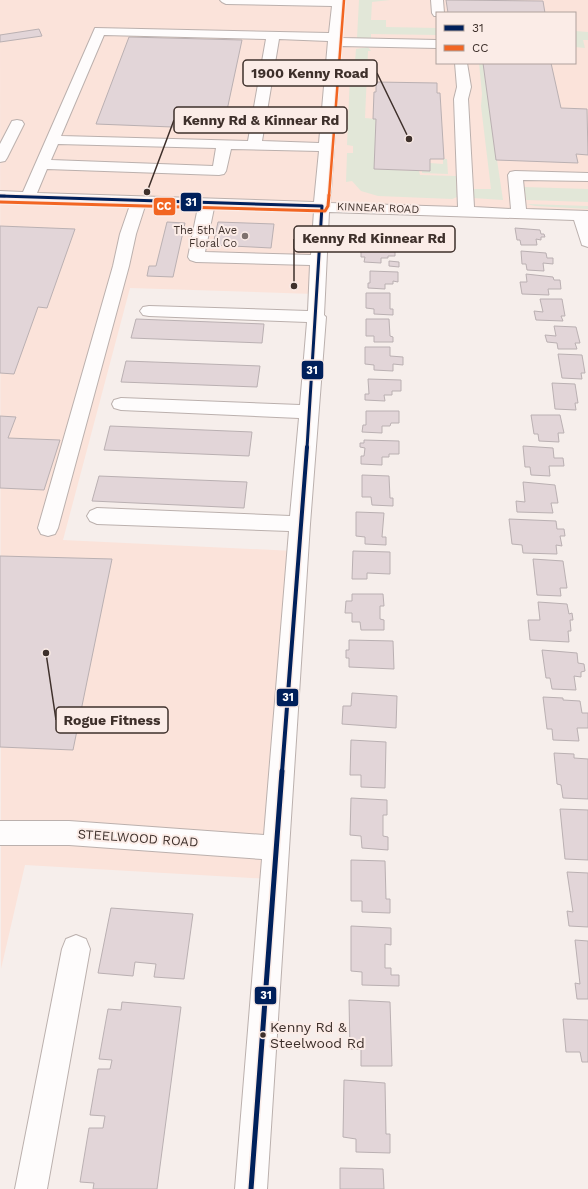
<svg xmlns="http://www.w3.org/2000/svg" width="588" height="1189" viewBox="0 0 588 1189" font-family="'Work Sans',sans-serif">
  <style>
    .built { fill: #fbe3da; fill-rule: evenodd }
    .green { fill: #e2e7d8 }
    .building { fill: #e2d5d8; stroke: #bab0b2 }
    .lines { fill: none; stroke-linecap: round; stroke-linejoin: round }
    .minor-casing { stroke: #bbb0ad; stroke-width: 2 }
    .minor { fill: #fefcfc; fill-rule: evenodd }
    .bus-1-far3-casing { stroke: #fbece7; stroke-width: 4.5 }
    .bus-1-far2-casing { stroke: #fbece7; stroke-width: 5.5 }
    .bus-1-far1-casing { stroke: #fbece7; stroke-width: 7 }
    .bus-1-casing { stroke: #fbece7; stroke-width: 8 }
    .bus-2-far1-casing { stroke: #fbece7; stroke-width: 4.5 }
    .bus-2-casing { stroke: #fbece7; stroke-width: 5.5 }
    .bus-1-far3 { stroke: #00205b; stroke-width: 2.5 }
    .bus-1-far2 { stroke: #00205b; stroke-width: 3 }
    .bus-1-far1 { stroke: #00205b; stroke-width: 4 }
    .bus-1 { stroke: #00205b; stroke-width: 5 }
    .bus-2-far1 { stroke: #f26522; stroke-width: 2.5 }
    .bus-2 { stroke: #f26522; stroke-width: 3 }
    .poi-dot { fill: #7e726e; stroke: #fbece7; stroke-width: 1.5 }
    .bus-dot { fill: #3e302b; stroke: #fbece7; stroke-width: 1.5 }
    .labels { text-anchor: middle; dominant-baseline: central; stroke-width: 4; stroke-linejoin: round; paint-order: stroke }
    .far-street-label { font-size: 11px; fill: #3e302b; stroke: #fbece7 }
    .far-poi-label { font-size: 11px; fill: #3e302b; stroke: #fbece7; text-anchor: end }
    .street-label { font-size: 13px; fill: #3e302b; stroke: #fbece7 }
    .near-bus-label { font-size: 14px; fill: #3e302b; stroke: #fbece7; text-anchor: start }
    .leader { fill: none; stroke: #3e302b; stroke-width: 1.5 }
    .callout-dot { fill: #3e302b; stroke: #fbece7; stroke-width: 1.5 }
    .callout { fill: #fbece7; stroke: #3e302b; stroke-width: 1.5 }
    .callout-label { font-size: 14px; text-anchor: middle; font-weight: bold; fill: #3e302b }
    .line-badge { stroke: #fbece7; stroke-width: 1.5 }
    .badge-label { font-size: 11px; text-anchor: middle; font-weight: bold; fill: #fff }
  </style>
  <rect width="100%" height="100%" fill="#f6eeeb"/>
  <path class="built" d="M0,0H588V214L321,205L314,294L130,288L63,540L294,551L270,879L25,865L1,969ZM437,13H575V63H437Z"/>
  <path class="green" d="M359,0H390L372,2L371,20H386V27L437,28V35L371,34V38L369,39L357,38Z
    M575,31L588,32V40H583L585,48L575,47Z
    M368,47L371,51H368L365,118L376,119L374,169L419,171L420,175L456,176L457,197L452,199L378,196L361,191L352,181L346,182L347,153H353V146L347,145L350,75L355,62L356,49Z
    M479,63H483L496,160H497L503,200L473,198L474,189H491L481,106L482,94Z
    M443,159H447L448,174L422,173V171H430V163L443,164Z
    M524,187L588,189V202L526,200Z
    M527,204L588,206V209L535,206Z"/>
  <path class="building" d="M446,0L543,1L545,13H448Z
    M39,29L42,36L0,42V35Z
    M129,37L242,40L223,129L96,124Z
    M483,63H551L561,108L587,109L588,155L576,154L578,163L496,160Z
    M376,82L437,83V93H440L444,159H430V171L374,169L376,119H373L374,92H376Z
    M167,222L185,223L173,277L147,276L149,266H156Z
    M218,222L274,224L271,248L213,245Z
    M0,226L75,229L47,308L38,307L14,374L0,373Z
    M515,228L540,230L541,234H544L545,237H541V240L536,239L537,245H521L520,240H517Z
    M367,247L395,248V256H388V258H381V263L364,262L365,257H361V248Z
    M521,251L546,253L547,258H553V264L543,263L544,271L527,270L526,264H522Z
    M389,261L399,262V267L389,266Z
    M370,271L398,272V282L393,281V284H385V289L368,288V283H370Z
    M526,274L553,277L554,280H560L561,289H548L549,295L522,294L520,282H527Z
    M366,293H390V309H393V315L374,314V309L366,308Z
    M540,299H562L565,316H561L563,321L536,320L534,311L543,312Z
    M136,319L264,324L262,343L131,338Z
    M366,319H389L390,336L393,337V342H374V336H366Z
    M554,326L576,327L580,343H575L577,349H558L557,343L547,342L545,335L556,336Z
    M365,347H390V356L403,357V365L393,364V371L374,370V365L365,364Z
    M558,354L582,355L585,373H581L582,379L562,378Z
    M126,361L260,366L257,387L121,382Z
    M368,379L401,380V391H392V395H384L385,401L365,400V394H369Z
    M552,383L575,384L578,403H575L576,410L555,409Z
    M366,411H399V423H391L390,426H382V433L362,432L363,425H366Z
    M531,415H560L564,433H558L559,442L539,441L538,434H534Z
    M0,416L16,417L8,438L60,440L44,490L0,488Z
    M110,426L252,432L249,456L104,450Z
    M364,440L399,441V454H389V457H382V465L361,464V456H364L365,448L360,447V443H364Z
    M523,446L553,448L554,458H563L564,466H549L550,476L531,475L530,467H525Z
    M362,475L389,476L390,498H393V506L372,505L371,497H362Z
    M99,476L247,482L244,508L92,501Z
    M523,482L555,485L558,503H551L553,513L517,512L516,501L525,502Z
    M356,512L384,513L382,537H386V545L365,544V537L356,536Z
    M509,519L556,521L557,529H564L565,536H560L562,546L556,545L557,554L523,553L522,545L512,544Z
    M353,551L390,552V574L367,573V579H352Z
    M0,556L112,559L73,750L0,747Z
    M533,559L563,561L567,588H560L561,596L537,595Z
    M352,594H383L384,606H380V619L384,620V630H361L360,622H352V613H345L346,601H352Z
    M538,602L567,604L569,614L572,613L573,620H570L571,631H568L569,642L530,640L528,620H540Z
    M349,640L393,641L394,669L349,667V658H346V650H349Z
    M542,650L577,653L578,663L584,664L585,671L581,672V677L574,676L576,690L552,689L550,678H546Z
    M352,693L397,696L396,728L342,724L343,706H351Z
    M543,697L563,698V700L580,701L582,713H588V728H577L579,741L553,740L552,729H547Z
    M351,740L386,742L385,788L361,787V775H350Z
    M554,753L574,754V758L588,759V799L563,798L561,785L557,784Z
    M351,798L387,800V815H383V836L388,837V850L362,848L361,836L350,835Z
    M560,809L588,810V860L565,859Z
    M351,860L385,861L386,899H390V913L362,912V901H351Z
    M567,872L588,873V927L569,926L567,911L573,912Z
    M111,908L193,914L184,979L154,977L156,964L135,962L133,976L98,973Z
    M351,926L391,928V945L385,944V968H391V975H399V986L362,985V972L351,971Z
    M575,940L588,941V999H577L575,983L580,984Z
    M349,1000L390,1002L392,1066H361V1049H350Z
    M122,1002L181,1007L157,1189H93L94,1183L80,1182L89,1128H103L105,1116L90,1115L98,1069H110L112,1060L99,1059L108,1009L121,1010Z
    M563,1019L588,1020V1062H582L580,1052H566Z
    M344,1080L385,1083L386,1134H390V1153L356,1152V1139L343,1137Z
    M340,1168L383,1169L384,1189H340Z"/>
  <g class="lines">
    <g class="minor-casing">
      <path id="minor" d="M220,0H344L341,38L437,40V48L341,46L330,203L458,207L454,99L457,87L455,63H467L471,87L468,99L474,207L511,209L508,175L510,172L515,171L588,173V181L523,180L526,209L588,211V247L582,245L574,220L329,212L324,315L326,317L310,524L267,1189H235L262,859L69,845H0V821H69L264,835L289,531L97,524L90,521L87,516L90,511L97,508L290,516L299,418L121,410L114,408L112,404L114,400L121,398L300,405L307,322L149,316L143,315L140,311L143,307L149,306L308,311L310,265L196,262L190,260L188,257L198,207L145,206L136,234L129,266L58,528L55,534L48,536L41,534L38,528L113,266L120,234L130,205L0,201V191L23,192L95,28L329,33L332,6L226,4L222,2ZM104,35L266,39L248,141L61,136ZM279,39L328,41L319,143L262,141ZM58,144L216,148L213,166L51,160ZM231,149L319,151L314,202L37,193L47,169L219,175L224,174L226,171ZM214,208L314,211L311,255L205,252Z
        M431,0H443L444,13H437V16H434L432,13Z
        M17,120L22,121L24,124L7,158L5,161L0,162V144L12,121Z
        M76,935L86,939L90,949L47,1189H15L62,949L66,939Z"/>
    </g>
    <use href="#minor" class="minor"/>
    <g class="bus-1-far3-casing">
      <path id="bus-1-far3" d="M0,196H5"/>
    </g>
    <g class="bus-1-far2-casing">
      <path id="bus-1-far2" d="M0,196L322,206
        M307,448L322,206"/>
    </g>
    <g class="bus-1-far1-casing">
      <path id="bus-1-far1" d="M282,772L307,447"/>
    </g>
    <g class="bus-1-casing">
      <path id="bus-1" d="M251,1189L282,771"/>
    </g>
    <g class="bus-2-far1-casing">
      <path id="bus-2-far1" d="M329,196L344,0"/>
    </g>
    <g class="bus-2-casing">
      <path id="bus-2" d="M0,202L325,211L328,206L329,195"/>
    </g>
    <use href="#bus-1-far3" class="bus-1-far3"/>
    <use href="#bus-1-far2" class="bus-1-far2"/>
    <use href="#bus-1-far1" class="bus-1-far1"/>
    <use href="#bus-1" class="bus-1"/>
    <use href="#bus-2-far1" class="bus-2-far1"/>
    <use href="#bus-2" class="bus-2"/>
  </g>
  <circle class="poi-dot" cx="245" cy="236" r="4"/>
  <circle class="bus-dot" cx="263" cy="1035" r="3.5"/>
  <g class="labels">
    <g class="far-street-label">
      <text transform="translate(378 208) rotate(2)">KINNEAR ROAD</text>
    </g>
    <g class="far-poi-label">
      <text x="237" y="230">The 5th Ave<tspan x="237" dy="13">Floral Co</tspan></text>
    </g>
    <g class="street-label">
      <text transform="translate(138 838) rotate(4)">STEELWOOD ROAD</text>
    </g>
    <g class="near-bus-label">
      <text x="270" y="1027">Kenny Rd &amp;<tspan x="270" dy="16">Steelwood Rd</tspan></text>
    </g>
  </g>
  <path class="leader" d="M409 139L377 73M147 192L174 120M294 286L294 239M46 653L56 720"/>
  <g class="callout-dot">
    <circle cx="409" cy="139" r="4"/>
    <circle cx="147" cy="192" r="4"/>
    <circle cx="294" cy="286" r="4"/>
    <circle cx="46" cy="653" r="4"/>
  </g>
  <g class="callout">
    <rect x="243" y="60" width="134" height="26" rx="4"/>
    <rect x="174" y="107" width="173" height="26" rx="4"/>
    <rect x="294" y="226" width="161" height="26" rx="4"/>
    <rect x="56" y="707" width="112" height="26" rx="4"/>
  </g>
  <g class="callout-label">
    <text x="310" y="78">1900 Kenny Road</text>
    <text x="261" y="125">Kenny Rd &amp; Kinnear Rd</text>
    <text x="374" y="243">Kenny Rd Kinnear Rd</text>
    <text x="112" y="725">Rogue Fitness</text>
  </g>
  <g class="line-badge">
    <rect x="180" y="192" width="22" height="20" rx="4" fill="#00205b"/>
    <rect x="153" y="197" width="23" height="19" rx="4" fill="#f26522"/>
    <rect x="301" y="360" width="23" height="20" rx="4" fill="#00205b"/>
    <rect x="276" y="688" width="23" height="19" rx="4" fill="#00205b"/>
    <rect x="254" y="986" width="23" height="19" rx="4" fill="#00205b"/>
  </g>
  <g class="badge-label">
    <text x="191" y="206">31</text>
    <text x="164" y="210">CC</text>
    <text x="312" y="374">31</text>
    <text x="288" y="701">31</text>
    <text x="266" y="999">31</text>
  </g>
  <rect x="436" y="12" width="140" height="52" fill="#fbece7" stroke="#afa19c"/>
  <rect x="444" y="25" width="20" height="6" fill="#00205b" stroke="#afa19c"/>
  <text x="472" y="32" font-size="12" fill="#3e302b">31</text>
  <rect x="444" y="45" width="20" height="6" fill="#f26522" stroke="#afa19c"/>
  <text x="472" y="52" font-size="12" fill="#3e302b">CC</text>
</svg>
